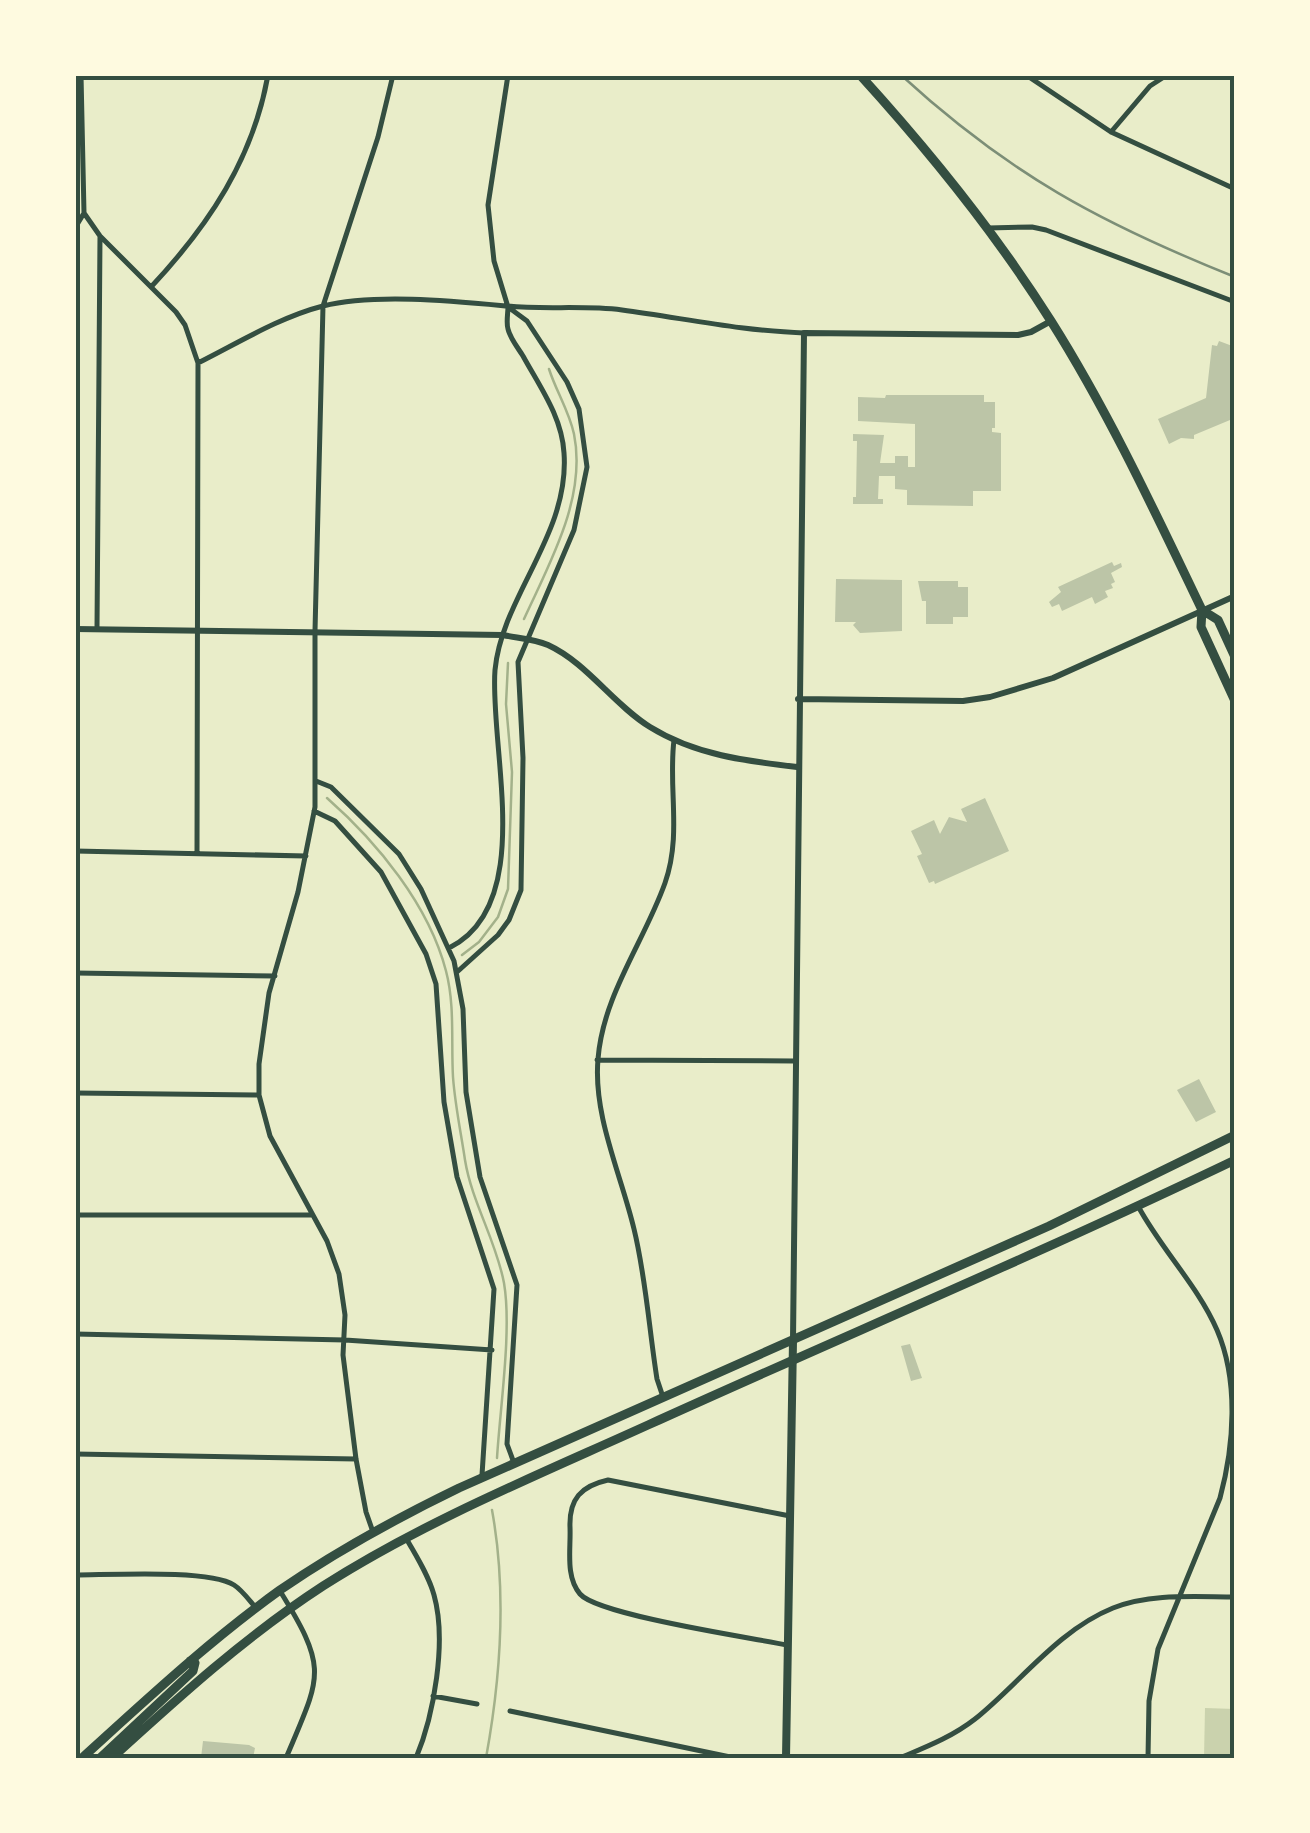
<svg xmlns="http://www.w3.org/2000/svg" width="1310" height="1833" viewBox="0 0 1310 1833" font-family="Barlow,sans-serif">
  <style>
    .green { fill: #cad2ad }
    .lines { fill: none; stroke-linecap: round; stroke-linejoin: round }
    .stream { stroke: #a3b18a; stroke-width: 2.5 }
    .building { fill: #bcc5a7 }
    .minor { stroke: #344e41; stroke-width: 5 }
    .tertiary { stroke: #344e41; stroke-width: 6 }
    .secondary { stroke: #344e41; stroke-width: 8 }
    .primary { stroke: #344e41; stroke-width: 9 }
    .trunk { stroke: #344e41; stroke-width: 9 }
    .rail { stroke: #7c8e77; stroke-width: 2.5 }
    .neatline { fill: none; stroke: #344e41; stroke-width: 4 }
  </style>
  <rect width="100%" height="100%" fill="#e9edc9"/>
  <path class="green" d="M1205,1708L1235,1709V1758H1204Z"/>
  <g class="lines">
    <path class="stream" d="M524,619C549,564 587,498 574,434C569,411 556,391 549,369
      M327,798C377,842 429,905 446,971C455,1005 451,1042 453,1077C455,1105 461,1133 465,1160C472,1203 496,1240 504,1283C512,1330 500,1408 497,1458
      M462,955L479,942L498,917L508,889L512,772L506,704L508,663
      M486,1758C501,1676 507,1592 492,1510"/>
  </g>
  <path class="building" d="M1219,341L1235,347L1232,402L1235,410L1230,411V420L1194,435V439L1181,438L1169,444L1158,419L1206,398L1212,345L1217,346Z
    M886,395H984V402H995V428H992V432L1001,433V491H973V506L907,505V490L895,489V476H879L878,499H883V504H853V497H856L857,441H853V434L884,435L880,463H895V456H908V467H915V424L858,421V397L885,398Z
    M1112,562L1114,566L1121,563L1122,567L1111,573L1115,582L1111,584L1113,588L1105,591L1108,597L1095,604L1092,597L1062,611L1059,604L1052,607L1049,602L1061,592L1058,587Z
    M836,579L902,580V631L860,633L853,625L856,622H835Z
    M918,581H958V587H968V617H953V624H926V601H922Z
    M985,798L1009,851L935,884L934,881L929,883L917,856L922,854L911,831L934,820L940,834L949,817L967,822L961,809Z
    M1199,1079L1216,1112L1196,1122L1177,1090Z
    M910,1344L922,1378L911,1381L901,1346Z
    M203,1741L249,1745L255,1748L253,1758H201Z"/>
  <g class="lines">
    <path class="minor" d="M81,75L84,213L100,236L176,312L185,325L198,363L197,853
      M1026,75L1111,132L1235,189
      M1111,132L1150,86L1167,75
      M75,228L84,213
      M988,228L1032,227L1046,230L1235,302
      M151,287C209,225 253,159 268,75
      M508,307L494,261L488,205L508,75
      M198,363C238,343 280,317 323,306C374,293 454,301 507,306C545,310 583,305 622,310C683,318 742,331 804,333
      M97,628L100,236
      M316,781L331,787L399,854L421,889L454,961L463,1009L466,1092L480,1177L517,1285L507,1444L514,1463
      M314,811L335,821L381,872L426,954L436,984L444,1102L457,1177L494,1289L482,1475
      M75,851L306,856
      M449,948C537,905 489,747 495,670C502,596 570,534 564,453C562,417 540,387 523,356C518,348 510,338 508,329C506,323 508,313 508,307L527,321L567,382L579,409L587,467L574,530L518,662L523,758L521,890L509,920L498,935L457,972
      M75,973L275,976
      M597,1060L794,1061
      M75,1093L259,1095
      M1138,1206C1161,1249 1198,1286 1217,1330C1239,1381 1234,1446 1220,1498L1158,1649L1149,1701L1148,1758
      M75,1215H312
      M75,1334L345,1340L492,1350
      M663,1397L657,1379C649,1329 646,1278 634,1229C621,1174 593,1116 598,1059C603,995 644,942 665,883C682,835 668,788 674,740
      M75,1454L356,1459
      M373,1532L366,1512L356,1459L343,1355L345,1315L339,1274L327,1241L270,1136L259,1095V1064L269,993L298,892L315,807V631L323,306L378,137L393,75
      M406,1538C416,1556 428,1574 434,1595C447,1641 434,1715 416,1758
      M75,1575C109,1575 209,1569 234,1585C242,1590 249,1600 256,1608
      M280,1591C329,1670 321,1675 286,1758
      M787,1645C752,1638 598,1615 580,1594C565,1576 571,1549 570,1527C569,1499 581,1486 608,1480L790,1516
      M433,1696L477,1704
      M510,1711L735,1758
      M900,1758C926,1747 952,1737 975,1719C1019,1684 1058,1630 1113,1608C1151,1593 1195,1597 1235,1597"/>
    <path class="tertiary" d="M75,629L503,635C517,638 535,639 548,645C587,663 613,704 650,727C695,755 746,761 797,767
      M798,699L963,701L990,697L1053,678L1235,596
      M793,1340L804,333L1018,335L1031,332L1051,321"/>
    <path class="secondary" d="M786,1758L793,1341"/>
    <path class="primary" d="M860,75C930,152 995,232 1051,321C1109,413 1155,512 1202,610L1201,627L1235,701
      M1202,610L1218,620L1235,657"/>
    <path class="trunk" d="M82,1758C146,1700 209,1641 280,1590C337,1551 397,1518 459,1488L1049,1226L1235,1135
      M100,1758L193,1671L195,1663L190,1661
      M112,1758C179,1697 246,1636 323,1586C425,1521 538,1475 648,1425C844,1336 1041,1253 1235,1160"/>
    <path class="rail" d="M901,75C1009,174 1100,223 1235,277"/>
  </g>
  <rect width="1310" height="1833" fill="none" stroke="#fefae0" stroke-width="155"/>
  <rect x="78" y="78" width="1154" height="1678" class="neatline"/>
</svg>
